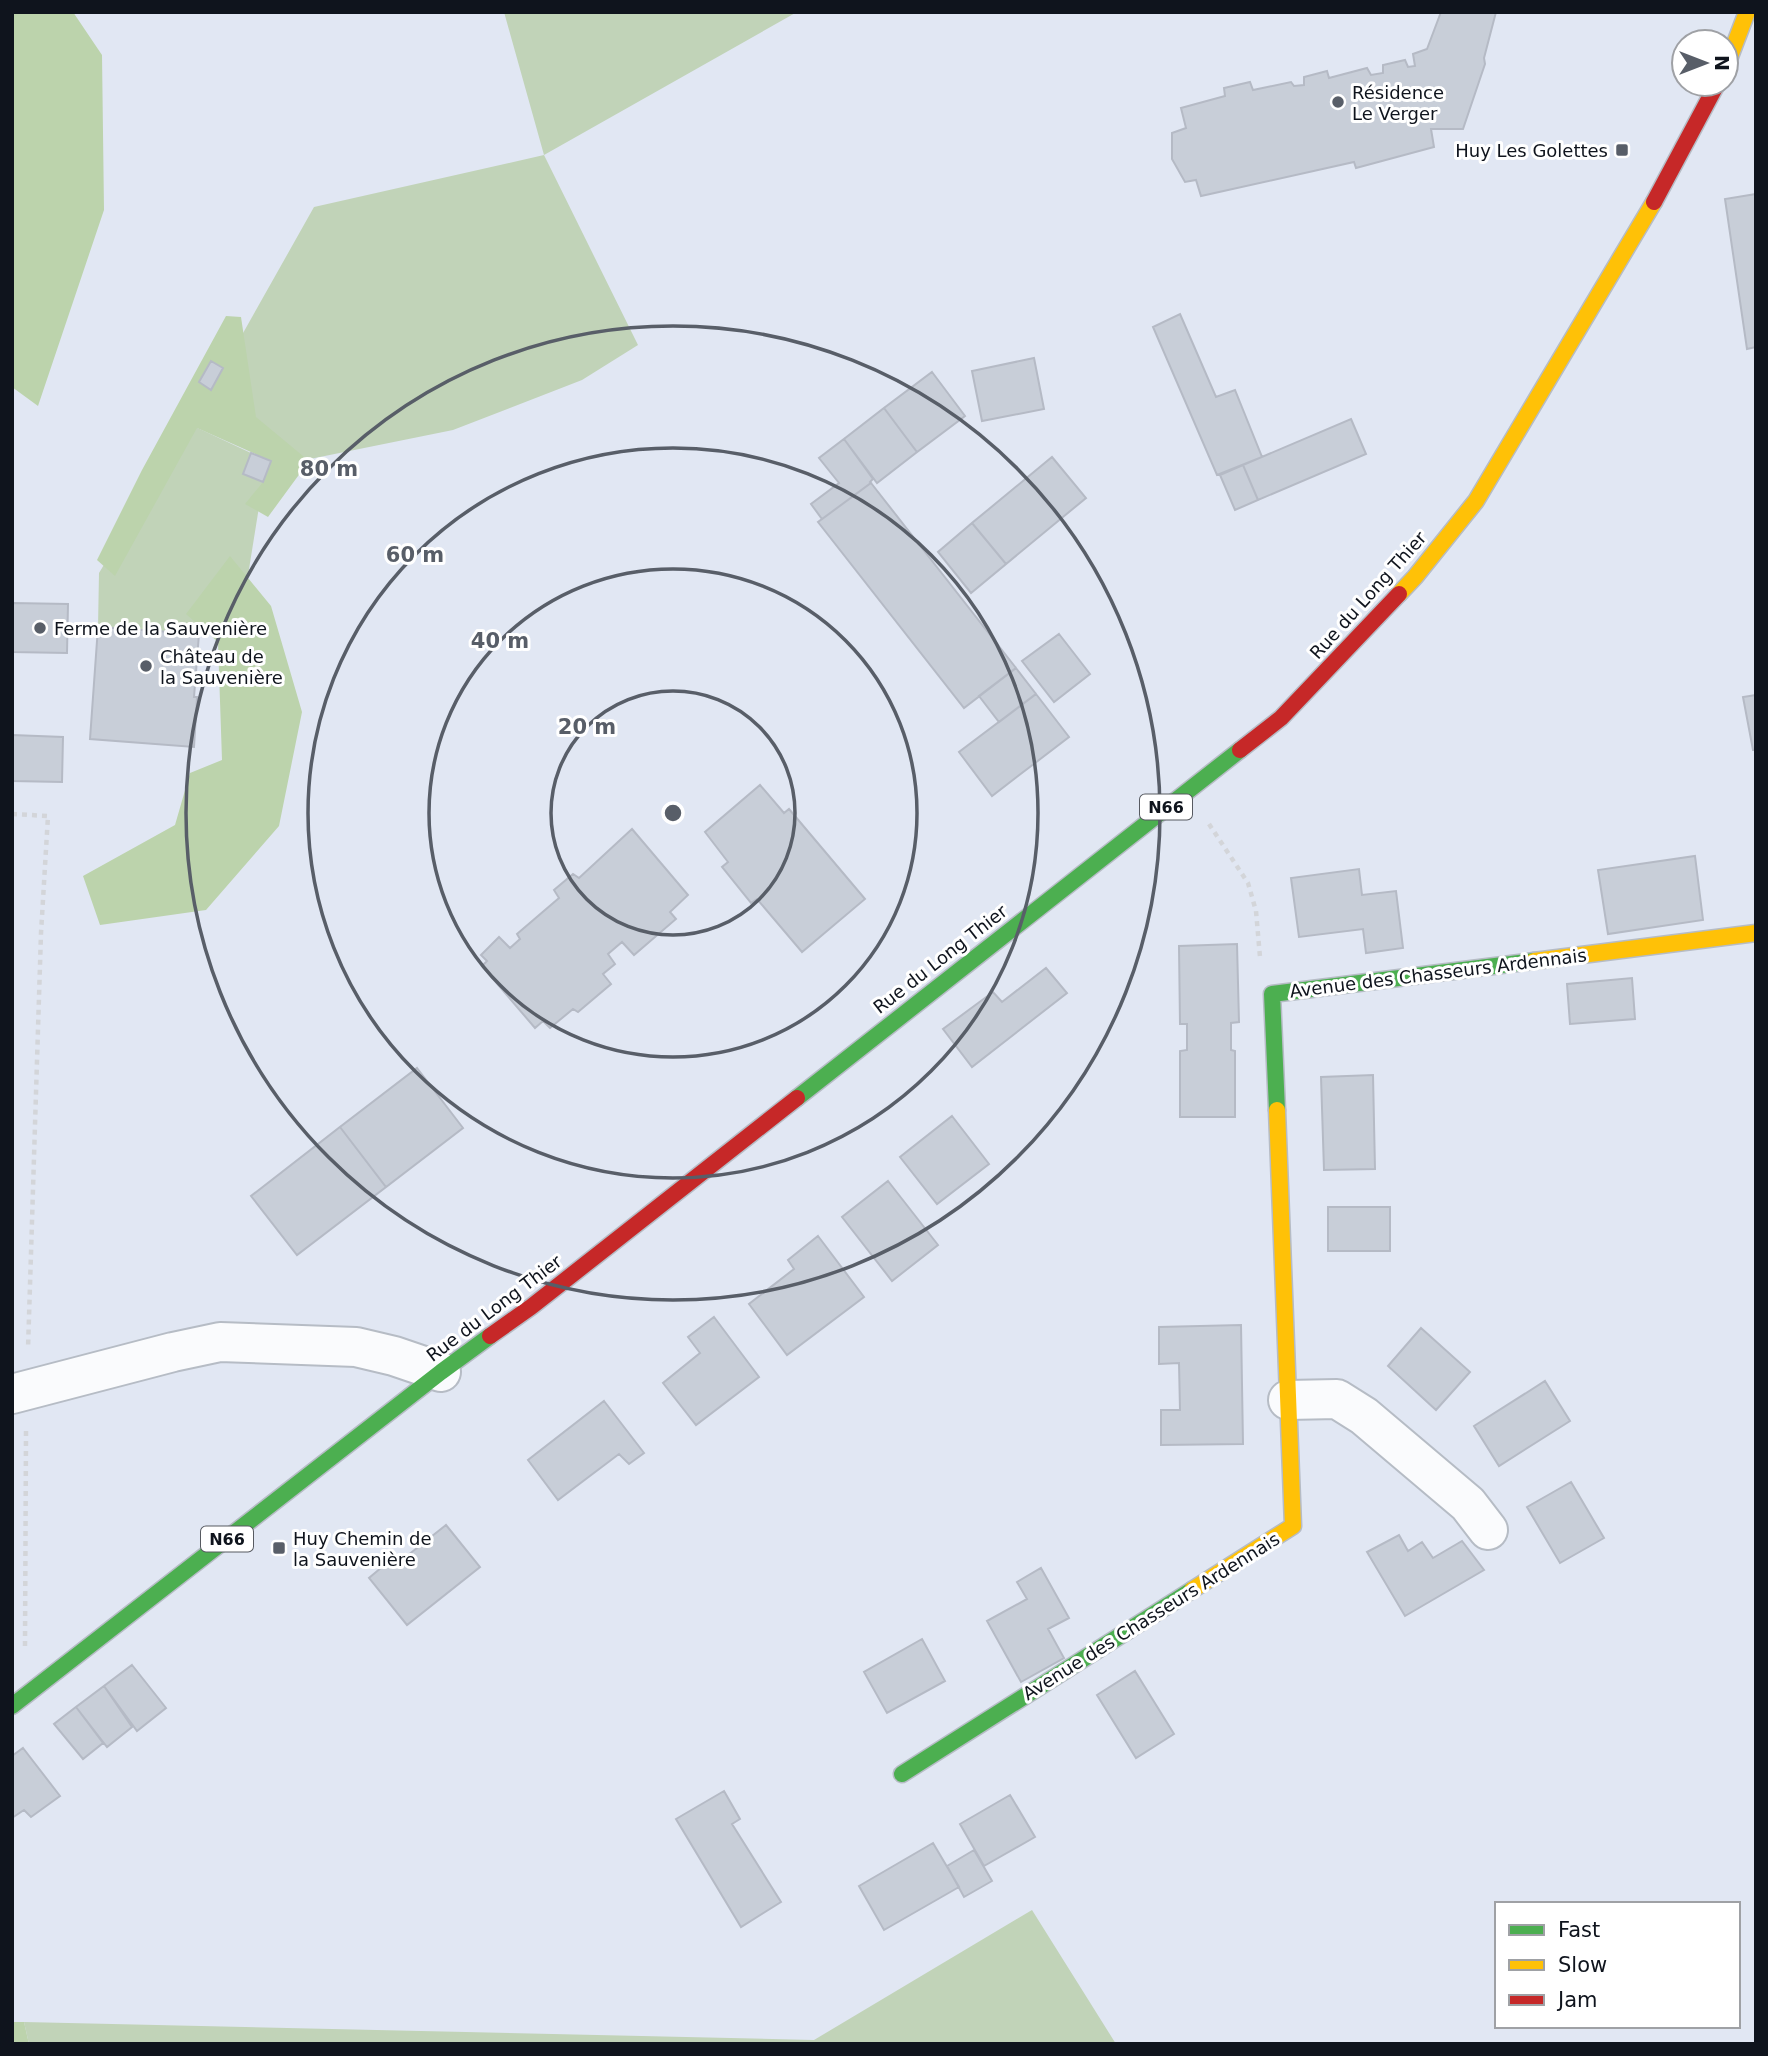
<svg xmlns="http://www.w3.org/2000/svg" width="1768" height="2056" viewBox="0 0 1768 2056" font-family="'DejaVu Sans',sans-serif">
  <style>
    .green { fill: #c1d3b8 }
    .forest { fill: #bcd3ac }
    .building { fill: #c8ced8; stroke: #b5bac5; stroke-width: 2 }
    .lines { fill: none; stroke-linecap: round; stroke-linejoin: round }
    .street-casing { stroke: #b6bcc5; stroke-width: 42 }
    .fast-casing { stroke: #b6bcc5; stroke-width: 19 }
    .slow-casing { stroke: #b6bcc5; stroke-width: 19 }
    .jam-casing { stroke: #b6bcc5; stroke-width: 19 }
    .path { stroke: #d3d5d9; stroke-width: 4.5; stroke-dasharray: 5 5; stroke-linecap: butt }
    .street { stroke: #fafbfd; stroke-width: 38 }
    .fast { stroke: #4caf50; stroke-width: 16 }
    .slow { stroke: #ffc107; stroke-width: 16 }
    .jam { stroke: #c62828; stroke-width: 16 }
    .ring { fill: none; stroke: #585e68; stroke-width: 3.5 }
    .poi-dot { fill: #585e68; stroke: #fff; stroke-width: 2.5 }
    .labels { text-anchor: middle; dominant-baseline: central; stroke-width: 6; stroke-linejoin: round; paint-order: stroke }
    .shield { fill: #fff; stroke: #575a61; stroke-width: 2 }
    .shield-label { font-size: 16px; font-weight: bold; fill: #0f141d }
    .poi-label { font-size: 18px; fill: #0f141d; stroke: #fff; text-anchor: start }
    .street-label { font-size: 18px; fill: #0f141d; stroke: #fff }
    .centre { fill: #585e68; stroke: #fff; stroke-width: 3.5 }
    .ring-label { font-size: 21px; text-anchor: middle; font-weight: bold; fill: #585e68; stroke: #fff; stroke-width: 6; stroke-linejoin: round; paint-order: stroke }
  </style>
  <rect width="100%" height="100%" fill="#e1e7f3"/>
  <path class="green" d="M504,12H797L544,155L638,345L582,380L453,430L300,461L211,390L314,207L544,155Z
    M189,424L251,453L243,474L263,482L245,594L199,634L98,627L99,573Z
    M1032,1910L1116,2044H29L24,2022L814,2040Z"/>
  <path class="forest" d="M12,12H73L102,55L104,210L38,406L12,387Z
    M226,316L241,317L256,417L309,461L268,517L245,504L263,482L271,461L197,428L115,576L97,560L142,470Z
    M230,556L271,606L302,712L279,826L206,910L100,925L83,876L175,825L190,773L222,760L218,642L186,614Z
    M12,2022H24L29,2044H12Z"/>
  <path class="building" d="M1441,12H1496L1484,58L1485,64L1463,129H1431L1434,147L1356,168L1354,162L1201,196L1196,180L1185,182L1172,159V133L1186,128L1181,108L1225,96L1224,88L1250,82L1253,90L1291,82L1294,86L1304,85V77L1327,71L1329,78L1367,68L1371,75L1383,73V65L1405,60L1408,67L1415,66L1413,54L1427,49Z
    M1756,194V347L1747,349L1725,199Z
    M1180,314L1216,397L1235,390L1262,457L1217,475L1153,327Z
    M1034,358L1044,409L982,421L972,371Z
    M211,361L223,368L211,390L199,382Z
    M932,372L965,416L917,452L884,408Z
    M884,408L917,452L877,483L844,439Z
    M1351,419L1366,454L1258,500L1243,465Z
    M844,439L873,479L870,482L871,483L822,519L811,504L839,483L819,458Z
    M251,453L271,461L263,482L243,474Z
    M1052,457L1086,498L1006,564L972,523Z
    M1243,465L1258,500L1235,510L1220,475Z
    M871,483L1016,668L964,708L818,522Z
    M972,523L1006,564L971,593L938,552Z
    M12,603L68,604L67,653L12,652Z
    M98,627L199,634L194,697H197L194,747L90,739Z
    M1059,634L1090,674L1054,702L1022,661Z
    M1016,668L1036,694L999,722L979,696Z
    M1036,694L1069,737L992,796L959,752Z
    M1756,695V750H1753L1743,697Z
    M12,735L63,737L62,782L12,781Z
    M760,785L784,813L789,809L865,899L802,952L757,899L751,903L722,867L728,862L705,832Z
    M632,829L688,895L670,912L676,919L634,955L622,942L608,954L615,964L603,974L611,984L578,1012L573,1009L550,1028L543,1021L535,1028L482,966L487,961L481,955L499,937L510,948L520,939L517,934L559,898L554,890L573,874L579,878Z
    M1695,856L1703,920L1608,934L1598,870Z
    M1359,869L1362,895L1396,891L1403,948L1366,953L1363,929L1299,937L1291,878Z
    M1237,944L1239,1022L1231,1023V1050L1235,1051V1117H1180V1051L1187,1050V1024H1180L1179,946Z
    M1046,968L1067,993L972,1067L943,1029L993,992L1002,1002Z
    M1632,978L1635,1019L1570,1024L1567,984Z
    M417,1068L463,1128L386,1187L340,1127Z
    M1373,1075L1375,1169L1324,1170L1321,1077Z
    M952,1116L989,1164L937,1204L900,1157Z
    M340,1127L386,1187L297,1255L251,1196Z
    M888,1181L938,1245L892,1281L842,1217Z
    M1328,1207H1390V1251H1328Z
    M818,1236L864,1297L787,1355L749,1304L794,1269L788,1260Z
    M714,1317L759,1377L696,1425L663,1383L700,1353L688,1337Z
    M1241,1325L1243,1444L1161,1445V1410H1180L1179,1363L1159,1364V1327Z
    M1421,1328L1470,1372L1436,1410L1388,1366Z
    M1545,1381L1570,1421L1499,1466L1474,1426Z
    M604,1401L644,1453L629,1464L619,1454L558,1500L528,1460Z
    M1571,1482L1604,1538L1560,1563L1527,1507Z
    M446,1525L480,1567L407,1625L369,1578L388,1562L393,1567Z
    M1399,1535L1408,1551L1422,1542L1433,1558L1462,1541L1484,1570L1405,1616L1367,1552Z
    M1041,1568L1069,1618L1048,1629L1064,1658L1021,1682L987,1621L1027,1599L1017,1582Z
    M922,1639L945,1681L887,1713L864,1672Z
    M132,1665L166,1708L137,1731L104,1686Z
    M1135,1671L1174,1734L1136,1758L1097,1695Z
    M104,1686L132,1727L107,1747L76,1707Z
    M76,1707L103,1743L83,1759L54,1724Z
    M23,1748L60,1796L31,1817L24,1810L12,1818V1756Z
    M724,1791L740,1819L732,1824L781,1902L741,1927L676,1819Z
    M1010,1795L1035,1837L984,1866L960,1824Z
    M933,1843L959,1887L884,1930L859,1886Z
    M974,1850L992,1881L964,1897L947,1866Z"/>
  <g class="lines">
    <g class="street-casing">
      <path id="street" d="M12,1394L173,1352L220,1342L356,1347L394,1356L441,1372
        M1288,1400L1337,1399L1364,1416L1468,1504L1488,1530"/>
    </g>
    <g class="fast-casing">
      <path id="fast" d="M797,1098L1240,750
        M1277,1110L1272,994L1534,961
        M12,1706L441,1372L490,1336
        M902,1774L1192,1590"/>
    </g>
    <g class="slow-casing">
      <path id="slow" d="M1726,67L1747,12
        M1399,594L1415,577L1476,501L1654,202
        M1534,961L1756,933
        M1192,1590L1293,1526L1277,1110"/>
    </g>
    <g class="jam-casing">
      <path id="jam" d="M1654,202L1717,84
        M1240,750L1281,718L1399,594
        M490,1336L531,1307L797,1098"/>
    </g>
    <path class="path" d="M12,814L48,816L41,933L28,1349
      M1209,824L1248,883L1256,911L1260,957
      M25,1646L26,1431"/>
    <use href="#street" class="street"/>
    <use href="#fast" class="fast"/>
    <use href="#slow" class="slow"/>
    <use href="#jam" class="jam"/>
  </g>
  <g class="ring">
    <circle cx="673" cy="813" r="122"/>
    <circle cx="673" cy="813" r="244"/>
    <circle cx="673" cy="813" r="365"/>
    <circle cx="673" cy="813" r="487"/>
  </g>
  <g class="poi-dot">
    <circle cx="1338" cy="102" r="7"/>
    <rect x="1615" y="143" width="14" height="14" rx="3.5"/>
    <circle cx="40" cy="628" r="7"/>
    <circle cx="146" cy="666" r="7"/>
    <rect x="272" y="1541" width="14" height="14" rx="3.5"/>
  </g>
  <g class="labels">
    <g class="shield">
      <rect x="1140" y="794.5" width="52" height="25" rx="5"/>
      <rect x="201" y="1526.5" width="52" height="25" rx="5"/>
    </g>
    <g class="shield-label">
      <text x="1166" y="807">N66</text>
      <text x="227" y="1539">N66</text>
    </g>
    <g class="poi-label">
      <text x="1352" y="92">Résidence<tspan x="1352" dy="21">Le Verger</tspan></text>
      <text x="1608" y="150" text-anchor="end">Huy Les Golettes</text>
      <text x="54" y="628">Ferme de la Sauvenière</text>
      <text x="160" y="656">Château de<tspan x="160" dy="21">la Sauvenière</tspan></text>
      <text x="293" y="1538">Huy Chemin de<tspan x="293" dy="21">la Sauvenière</tspan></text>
    </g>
    <g class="street-label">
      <text transform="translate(1368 595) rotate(-48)">Rue du Long Thier</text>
      <text transform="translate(940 959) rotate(-38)">Rue du Long Thier</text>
      <text transform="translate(1438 973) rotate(-7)">Avenue des Chasseurs Ardennais</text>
      <text transform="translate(494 1308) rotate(-37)">Rue du Long Thier</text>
      <text transform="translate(1151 1616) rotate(-32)">Avenue des Chasseurs Ardennais</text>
    </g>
  </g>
  <circle cx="673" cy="813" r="10" class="centre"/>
  <g class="ring-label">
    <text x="329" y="476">80 m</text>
    <text x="415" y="562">60 m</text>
    <text x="500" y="648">40 m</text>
    <text x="587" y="734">20 m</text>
  </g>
  <rect width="1768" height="2056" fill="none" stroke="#0f141d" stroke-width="28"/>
  <rect x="1495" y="1902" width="245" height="126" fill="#ffffff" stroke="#9fa1a5" stroke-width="2"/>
  <rect x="1509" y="1925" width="35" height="10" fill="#4caf50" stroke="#9fa1a5" stroke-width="2"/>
  <text x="1558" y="1937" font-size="21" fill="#0f141d">Fast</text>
  <rect x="1509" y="1960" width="35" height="10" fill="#ffc107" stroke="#9fa1a5" stroke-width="2"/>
  <text x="1558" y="1972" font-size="21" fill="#0f141d">Slow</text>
  <rect x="1509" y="1995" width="35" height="10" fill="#c62828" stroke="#9fa1a5" stroke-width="2"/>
  <text x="1558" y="2007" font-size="21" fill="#0f141d">Jam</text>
  <g transform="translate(1705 63) rotate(90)"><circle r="33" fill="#ffffff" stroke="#9fa1a5" stroke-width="2"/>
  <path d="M0-5L12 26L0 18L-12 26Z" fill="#585e68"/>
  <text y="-10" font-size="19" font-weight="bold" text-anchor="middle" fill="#0f141d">N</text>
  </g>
</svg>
